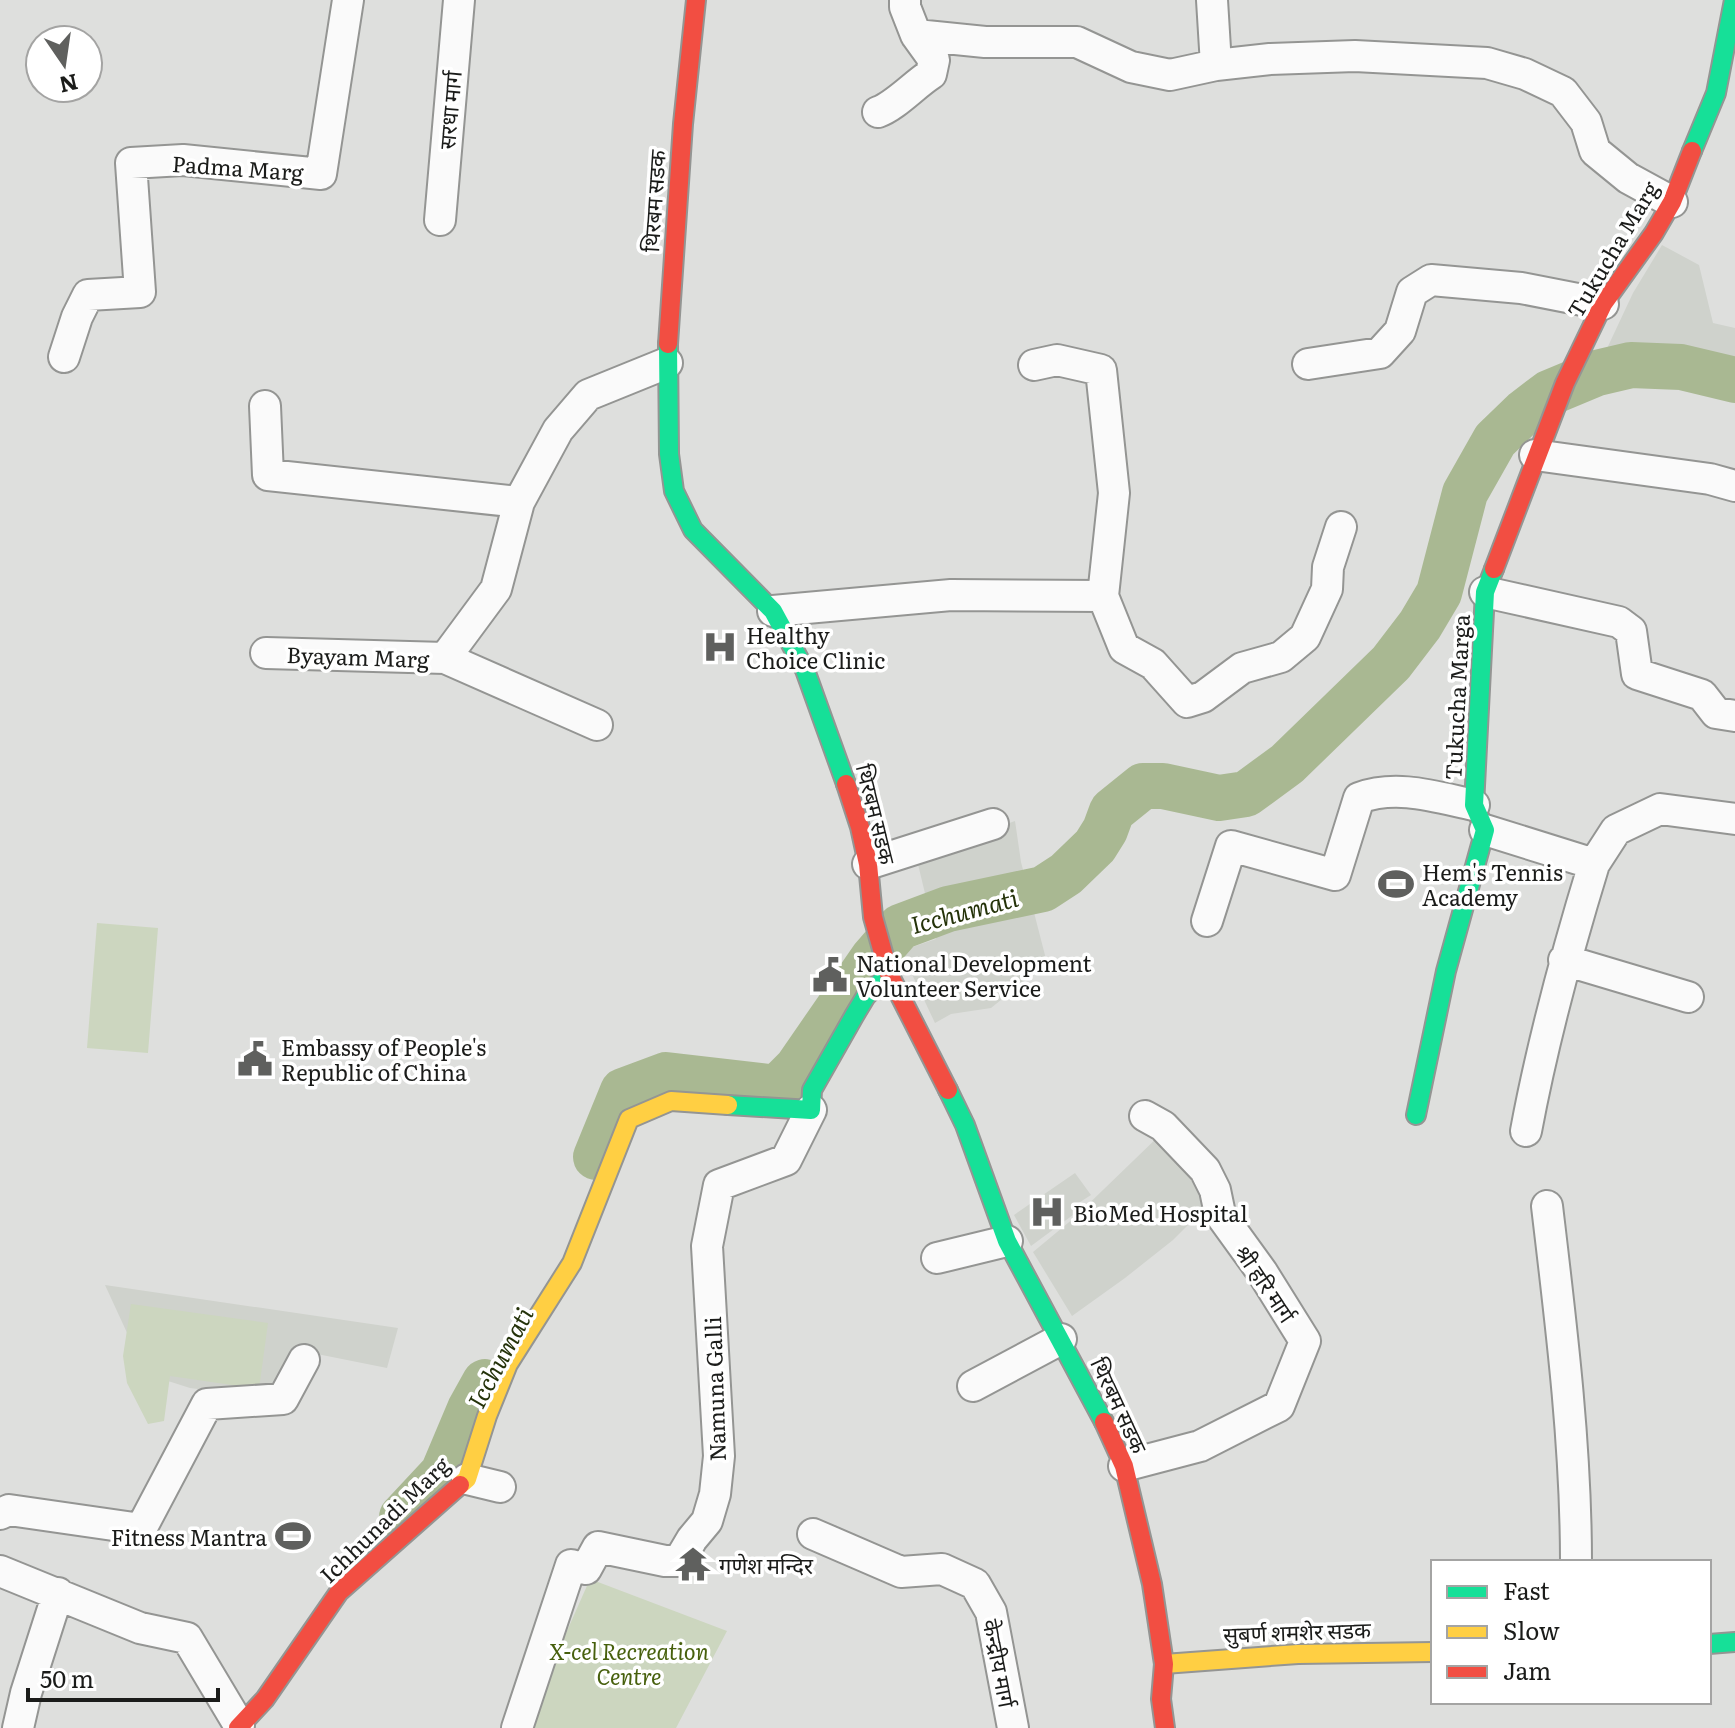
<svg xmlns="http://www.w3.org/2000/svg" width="1735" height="1728" viewBox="0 0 1735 1728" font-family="Literata,'Noto Sans Devanagari',serif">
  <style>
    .built { fill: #cfd2cc }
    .green { fill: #ccd6bf }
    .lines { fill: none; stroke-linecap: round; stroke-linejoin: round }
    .river { stroke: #a9b892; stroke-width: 46 }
    .street-casing { stroke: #949593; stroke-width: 34 }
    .fast-casing { stroke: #949593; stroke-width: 22 }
    .slow-casing { stroke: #949593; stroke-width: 22 }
    .jam-casing { stroke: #949593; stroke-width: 22 }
    .street { stroke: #fafafa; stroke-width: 30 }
    .fast { stroke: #16e098; stroke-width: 18 }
    .slow { stroke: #ffcf43; stroke-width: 18 }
    .jam { stroke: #f24e42; stroke-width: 18 }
    .labels { text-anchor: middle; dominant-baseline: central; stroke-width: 7; stroke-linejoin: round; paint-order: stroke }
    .street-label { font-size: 22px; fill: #1b1c1a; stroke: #fff }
    .poi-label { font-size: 22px; fill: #1b1c1a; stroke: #fff; text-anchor: start }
    .park-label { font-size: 22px; font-style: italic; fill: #47600d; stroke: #fff }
    .water-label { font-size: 24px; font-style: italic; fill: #25330a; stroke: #fff }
  </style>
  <rect width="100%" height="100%" fill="#dedfdd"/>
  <path class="built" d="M1662,245L1699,265L1713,323L1735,328V380L1676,376L1649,366L1595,374L1633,293Z
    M1015,821L1021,862L1047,963L991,1008L951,1014L935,1023L901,951L936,939L916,856Z
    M1163,1132L1211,1202L1173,1240L1125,1278L1072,1316L1033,1252L1074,1218Z
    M1075,1173L1091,1195L1077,1204L1081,1209L1031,1246L1014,1215Z
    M105,1285L398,1328L387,1368L302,1351L270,1398L190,1388L146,1374Z"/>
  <path class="green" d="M97,923L158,928L148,1053L87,1048Z
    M131,1304L268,1323L259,1389L170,1376L164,1421L148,1424L127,1383L123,1356Z
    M590,1579L727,1631L676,1728H524Z"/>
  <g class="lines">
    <path class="river" d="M596,1157L623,1091L666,1075L777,1088L797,1068L873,958L900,927L948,909L1043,889L1066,874L1095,846L1105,830L1112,811L1143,786H1163L1219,798L1246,794L1287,764L1391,663L1420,625L1439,593L1465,493L1495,440L1524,412L1549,393L1597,373L1631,365L1681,367L1735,380
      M402,1517L443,1473L470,1409L485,1382"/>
    <g class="street-casing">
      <path id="street" d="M905,0V7L916,35L985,42H1077L1131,67L1170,75L1216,65L1270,59L1355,56L1487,63L1525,74L1563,92L1586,122L1595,151L1628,178L1672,202
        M1212,0L1216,65
        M878,112C895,106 914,85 931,74L934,60L916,35
        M440,220L459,0
        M64,357L77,317L88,295L140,292L131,163L183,160L321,174L348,0
        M1308,364L1380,353L1400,331L1412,292L1431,280L1521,288L1603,304
        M265,406L268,475L519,502
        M1535,455L1710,479L1735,486
        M1485,592L1619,622L1631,631L1637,674L1702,695L1716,713L1735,716
        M1103,596L1124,648L1153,664L1187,702L1203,697L1242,668L1281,657L1305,637L1327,589L1328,567L1341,527
        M773,611L951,595L1103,596L1114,493L1101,370L1057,360L1034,365
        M266,653L445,658L496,589L519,502L558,430L588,395L667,363
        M445,658L597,725
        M1485,830L1594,864L1616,830L1660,809L1735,819
        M868,864L993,824
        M1207,921L1231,846L1335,875L1359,798C1397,784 1436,797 1474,805
        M1564,960L1688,997
        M1526,1131C1543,1040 1567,952 1594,864
        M1547,1206C1561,1324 1576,1443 1576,1562
        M937,1258L1007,1241
        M973,1386L1061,1339
        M1124,1466L1200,1446L1279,1406L1305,1341L1262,1272L1220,1214L1215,1190L1205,1170L1163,1126L1145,1116
        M467,1479L500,1487
        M0,1514L9,1510L141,1529L207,1404L283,1399L304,1360
        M813,1534L901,1572L942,1569L975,1584L991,1612L1013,1728
        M0,1571L140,1628L187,1638L239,1725
        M18,1728L26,1693L58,1593
        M517,1728L571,1565L586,1569L598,1547L665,1561H679L692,1539L707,1521L715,1494L719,1456L707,1246L719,1185L786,1160L811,1110"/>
    </g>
    <g class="fast-casing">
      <path id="fast" d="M1692,151L1716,93L1734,0
        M668,344L669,454L674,491L693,530L773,611L805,670L846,784
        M948,1090L965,1125L1007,1241L1104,1422
        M728,1105L811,1110L812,1090L854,1016L866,996L889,974
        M1416,1115L1446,971L1485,830L1474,805L1485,592L1494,569
        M1709,1644L1735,1642"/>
    </g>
    <g class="slow-casing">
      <path id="slow" d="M460,1485L467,1479L487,1416L508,1364L572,1263L629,1119L671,1101L728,1105
        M1164,1664L1298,1654L1433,1652"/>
    </g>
    <g class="jam-casing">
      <path id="jam" d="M668,344L683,124L696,0
        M1494,569L1565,383L1603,304L1654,233L1672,202L1692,151
        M846,784L860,827L868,864L873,917L889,974L948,1090
        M1104,1422L1124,1466L1152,1584L1164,1664L1161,1699L1165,1728
        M238,1728L265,1699L339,1592L460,1485"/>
    </g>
    <use href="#street" class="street"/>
    <use href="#fast" class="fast"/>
    <use href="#slow" class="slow"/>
    <use href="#jam" class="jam"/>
  </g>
  <defs>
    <g id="hospital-bare" transform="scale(2.76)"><path d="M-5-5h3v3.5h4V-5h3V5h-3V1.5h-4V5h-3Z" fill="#5f605e" stroke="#fff" stroke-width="2.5" paint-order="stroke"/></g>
    <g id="stadium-bare" transform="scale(2.76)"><path d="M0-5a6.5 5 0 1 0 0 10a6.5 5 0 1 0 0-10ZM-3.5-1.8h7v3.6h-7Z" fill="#5f605e" stroke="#fff" stroke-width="2.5" paint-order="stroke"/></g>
    <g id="civic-bare" transform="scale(2.76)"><path d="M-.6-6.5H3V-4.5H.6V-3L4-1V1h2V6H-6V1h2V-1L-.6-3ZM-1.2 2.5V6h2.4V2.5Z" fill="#5f605e" stroke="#fff" stroke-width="2.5" paint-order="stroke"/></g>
    <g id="temple-bare" transform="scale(2.76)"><path d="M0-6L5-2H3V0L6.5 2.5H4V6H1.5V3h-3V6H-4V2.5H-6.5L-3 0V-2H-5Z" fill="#5f605e" stroke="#fff" stroke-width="2.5" paint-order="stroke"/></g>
  </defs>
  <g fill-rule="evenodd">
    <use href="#hospital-bare" x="720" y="647"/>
    <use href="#stadium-bare" x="1396" y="884"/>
    <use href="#civic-bare" x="830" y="975"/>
    <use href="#civic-bare" x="255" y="1059"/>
    <use href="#hospital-bare" x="1047" y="1212"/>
    <use href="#stadium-bare" x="293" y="1536"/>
    <use href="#temple-bare" x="693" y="1564"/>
  </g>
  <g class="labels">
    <g class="street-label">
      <text transform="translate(449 110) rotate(-85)">सरधा मार्ग</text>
      <text transform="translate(238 167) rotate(4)">Padma Marg</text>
      <text transform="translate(653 201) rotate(-86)">थिरबम सडक</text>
      <text transform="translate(1612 249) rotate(-59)">Tukucha Marg</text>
      <text transform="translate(358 656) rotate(2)">Byayam Marg</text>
      <text transform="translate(1456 697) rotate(-87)">Tukucha Marga</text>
      <text transform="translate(877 814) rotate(76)">थिरबम सडक</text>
      <text transform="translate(1266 1283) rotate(56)">श्री हरि मार्ग</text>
      <text transform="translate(714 1389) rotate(-92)">Namuna Galli</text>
      <text transform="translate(1120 1405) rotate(65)">थिरबम सडक</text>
      <text transform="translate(384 1519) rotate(-44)">Ichhunadi Marg</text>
      <text transform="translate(1297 1631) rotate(-2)">सुबर्ण शमशेर सडक</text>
      <text transform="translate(1000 1663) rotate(79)">केन्द्रीय मार्ग</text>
    </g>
    <g class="poi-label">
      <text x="746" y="634">Healthy<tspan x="746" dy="25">Choice Clinic</tspan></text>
      <text x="1422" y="871">Hem's Tennis<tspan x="1422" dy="25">Academy</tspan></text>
      <text x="856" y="962">National Development<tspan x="856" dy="25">Volunteer Service</tspan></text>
      <text x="281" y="1046">Embassy of People's<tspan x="281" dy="25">Republic of China</tspan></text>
      <text x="1073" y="1212">BioMed Hospital</text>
      <text x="267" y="1536" text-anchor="end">Fitness Mantra</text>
      <text x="719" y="1564">गणेश मन्दिर</text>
    </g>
    <g class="park-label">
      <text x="629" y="1650">X-cel Recreation<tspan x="629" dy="25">Centre</tspan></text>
    </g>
    <g class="water-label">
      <text transform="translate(964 910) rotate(-15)">Icchumati</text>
      <text transform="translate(499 1357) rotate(-62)">Icchumati</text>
    </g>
  </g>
  <rect x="1431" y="1560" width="280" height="144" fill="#ffffff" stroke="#a4a4a3" stroke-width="2"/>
  <rect x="1447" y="1586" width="40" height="12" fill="#16e098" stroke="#a4a4a3" stroke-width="2"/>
  <text x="1503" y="1600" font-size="24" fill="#1b1c1a">Fast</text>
  <rect x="1447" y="1626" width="40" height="12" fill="#ffcf43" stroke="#a4a4a3" stroke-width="2"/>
  <text x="1503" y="1640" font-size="24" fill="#1b1c1a">Slow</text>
  <rect x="1447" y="1666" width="40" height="12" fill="#f24e42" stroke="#a4a4a3" stroke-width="2"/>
  <text x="1503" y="1680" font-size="24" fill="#1b1c1a">Jam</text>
  <g transform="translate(64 64) rotate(167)"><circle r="38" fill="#ffffff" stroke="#a4a4a3" stroke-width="2"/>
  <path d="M0-6L14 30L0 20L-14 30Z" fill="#5f605e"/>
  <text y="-12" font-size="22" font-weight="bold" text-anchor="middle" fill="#1b1c1a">N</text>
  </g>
  <path d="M28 1688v12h190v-12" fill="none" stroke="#1b1c1a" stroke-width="4"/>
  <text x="40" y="1688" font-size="24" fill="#1b1c1a" stroke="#ffffff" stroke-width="6" paint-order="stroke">50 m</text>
</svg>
